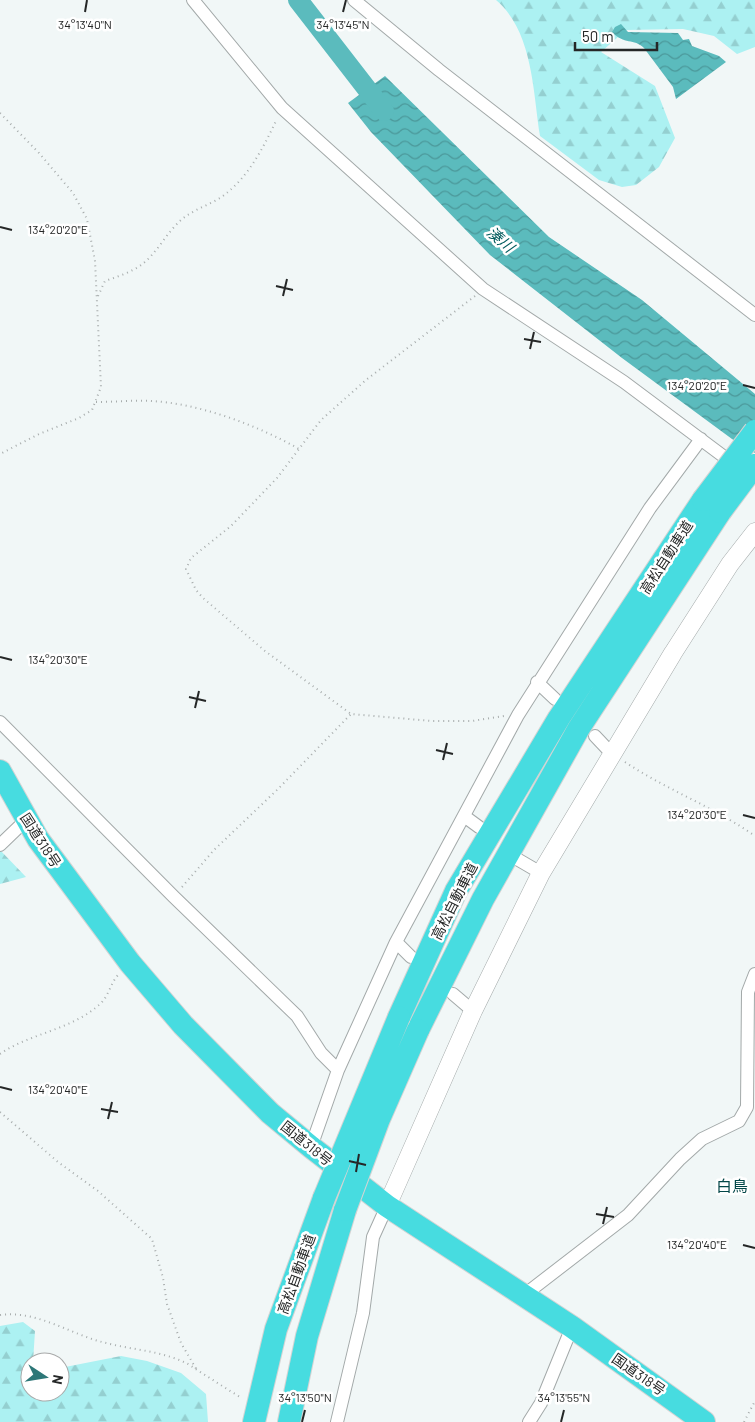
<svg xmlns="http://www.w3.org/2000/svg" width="755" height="1422" viewBox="0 0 755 1422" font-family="Barlow,'Noto Sans JP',sans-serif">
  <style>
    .forest { fill: url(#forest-firs) }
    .water { fill: url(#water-waves) }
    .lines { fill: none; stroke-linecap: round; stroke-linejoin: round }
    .river { stroke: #5bbbbd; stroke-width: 20 }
    .street-casing { stroke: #a3a9a9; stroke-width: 14 }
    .secondary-casing { stroke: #a3a9a9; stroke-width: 19 }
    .highway-casing { stroke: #d3d4d4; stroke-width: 24 }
    .path { stroke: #a8adad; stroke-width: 2; stroke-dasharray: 1 4; stroke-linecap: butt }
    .street { stroke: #fff; stroke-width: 12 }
    .secondary { stroke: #fff; stroke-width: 18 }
    .highway { stroke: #47dce0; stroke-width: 22 }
    .highway-bridge-casing { stroke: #d3d4d4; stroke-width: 24; stroke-linecap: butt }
    .highway-bridge { stroke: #47dce0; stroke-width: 22 }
    .ticks { fill: none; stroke: #252727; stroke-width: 2 }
    .labels { text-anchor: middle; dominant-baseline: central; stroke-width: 5; stroke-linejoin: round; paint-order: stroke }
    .street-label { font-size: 14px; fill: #252727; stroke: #fff }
    .water-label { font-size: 15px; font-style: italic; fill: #025b5d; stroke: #fff }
    .quarter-label { font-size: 16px; fill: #034748; stroke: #fff }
    .ticks-label { font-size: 12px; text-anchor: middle; fill: #252727; stroke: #fff; stroke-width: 5; stroke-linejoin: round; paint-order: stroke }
  </style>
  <defs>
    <pattern id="forest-firs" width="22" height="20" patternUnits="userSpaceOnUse" patternTransform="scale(1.25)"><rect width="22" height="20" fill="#acf1f2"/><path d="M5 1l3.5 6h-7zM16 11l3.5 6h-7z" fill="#94cfd0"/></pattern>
    <pattern id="water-waves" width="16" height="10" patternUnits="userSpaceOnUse" patternTransform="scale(1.25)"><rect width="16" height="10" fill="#5bbbbd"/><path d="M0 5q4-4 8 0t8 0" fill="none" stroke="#4b989a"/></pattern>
  </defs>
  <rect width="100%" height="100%" fill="#f1f7f7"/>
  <path class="forest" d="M496,0H755V47L737,54L714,36L683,29L626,30L601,52L655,86L675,138L659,167L636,185L622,187L599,180L540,136C533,92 533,31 496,0Z
    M0,850L26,877L0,884Z
    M23,1322L35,1331L33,1362H30V1392H60V1368L121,1356L147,1361L181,1373L206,1394L208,1422H0V1326Z"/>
  <path class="water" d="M621,24L628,32L678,33L683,40L689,39L692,46L719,56L726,62L676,99L673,87L644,48C634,38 624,45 612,32L615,27Z
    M385,76L549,237L642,300L755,394V453L732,439L622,358L490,255L371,132L348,103Z"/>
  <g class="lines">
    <path class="river" d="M298,0L384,111"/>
    <g class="street-casing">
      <path id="street" d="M193,0L282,108L483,289L624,382L735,465
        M354,0L439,70L755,315
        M537,682L555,699
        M0,722L174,897L297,1016L321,1053L338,1070
        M595,736L612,754
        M464,816L479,827
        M0,845L27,819
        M517,859L541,873
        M396,942L411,957
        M453,994L473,1011
        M311,1147L338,1070L396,942L518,715L650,508L701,439
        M523,1296L628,1215L680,1159L702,1139L739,1121L747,1107L748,992L755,974
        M337,1422L363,1313L373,1237L387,1206
        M529,1422L541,1403L572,1327"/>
    </g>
    <g class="secondary-casing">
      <path id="secondary" d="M387,1206L473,1011L541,873L673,653L730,564L755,532"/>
    </g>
    <g class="highway-casing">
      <path id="highway" d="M0,771L38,839L130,963L183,1025L270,1113L311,1147L387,1206L572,1327L704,1422
        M399,1017L456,891L559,718L703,500
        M418,1030L483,899L579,728L720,512
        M254,1422L276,1329L324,1198
        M289,1422L307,1336L345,1210"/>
    </g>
    <path class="path" d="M0,113L39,153L73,193L87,219L95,261L101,387L92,410L79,418L39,434L0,454
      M98,296L105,281C122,275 139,270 151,256C161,245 169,231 180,221C192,210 207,206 220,198C248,179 263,148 277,119
      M475,296L366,380L321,420L277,478L231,526L191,558L186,569L196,590L203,598L265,651L351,714L432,721H472L504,716
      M96,402C114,402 132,400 150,401C198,403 257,425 299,449
      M625,762C667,790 714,807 755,836
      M182,887L214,850L278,789L351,714
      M0,1054C30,1033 72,1030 100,1004C109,996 110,984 118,975
      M0,1112L58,1162L98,1191L152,1239L163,1278L167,1304L181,1343L198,1372
      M0,1315C38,1310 71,1335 106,1343C133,1350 163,1351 188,1364C205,1375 222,1386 240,1397
      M744,1422L755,1401"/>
    <use href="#street" class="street"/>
    <use href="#secondary" class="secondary"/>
    <use href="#highway" class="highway"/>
    <g class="highway-bridge-casing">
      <path id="highway-bridge" d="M703,500L755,431
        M720,512L755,465
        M324,1198L399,1017
        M345,1210L379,1119L418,1030"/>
    </g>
    <use href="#highway-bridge" class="highway-bridge"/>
  </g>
  <path class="ticks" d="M85,12L87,0M343,12L346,0M0,227L12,230M276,286L293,290M283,296L287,279M524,339L541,342M530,349L534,332M743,385L755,388M0,657L12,660M189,697L206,701M195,708L199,691M436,750L453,754M443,760L447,743M743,815L755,818M0,1087L12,1090M101,1109L118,1112M108,1119L112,1102M349,1161L366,1165M356,1172L359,1154M596,1214L614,1217M603,1224L607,1207M743,1245L755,1248M302,1422L305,1410M561,1422L564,1410"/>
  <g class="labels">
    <g class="street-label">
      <text transform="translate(666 557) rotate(-57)">高松自動車道</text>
      <text transform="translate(41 840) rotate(57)">国道318号</text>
      <text transform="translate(454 901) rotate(-63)">高松自動車道</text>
      <text transform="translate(307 1143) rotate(39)">国道318号</text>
      <text transform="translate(296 1274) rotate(-70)">高松自動車道</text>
      <text transform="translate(639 1374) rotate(35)">国道318号</text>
    </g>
    <g class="water-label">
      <text transform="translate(501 239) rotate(41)">湊川</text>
    </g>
    <g class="quarter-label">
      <text x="732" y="1185">白鳥</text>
    </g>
  </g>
  <g class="ticks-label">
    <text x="85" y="29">34°13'40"N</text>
    <text x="343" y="29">34°13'45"N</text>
    <text x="58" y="234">134°20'20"E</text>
    <text x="697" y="390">134°20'20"E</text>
    <text x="58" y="664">134°20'30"E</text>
    <text x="697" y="819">134°20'30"E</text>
    <text x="58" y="1094">134°20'40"E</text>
    <text x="697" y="1249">134°20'40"E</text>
    <text x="305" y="1402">34°13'50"N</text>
    <text x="564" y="1402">34°13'55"N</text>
  </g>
  <g transform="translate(45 1377) rotate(102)"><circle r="24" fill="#ffffff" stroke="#a8a9a9"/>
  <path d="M0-4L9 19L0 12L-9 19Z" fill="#2d7778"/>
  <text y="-8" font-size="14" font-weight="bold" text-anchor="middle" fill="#252727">N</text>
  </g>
  <path d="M575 42v8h82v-8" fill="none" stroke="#252727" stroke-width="2.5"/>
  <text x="582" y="42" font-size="15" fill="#252727" stroke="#ffffff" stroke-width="4" paint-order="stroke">50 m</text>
</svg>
